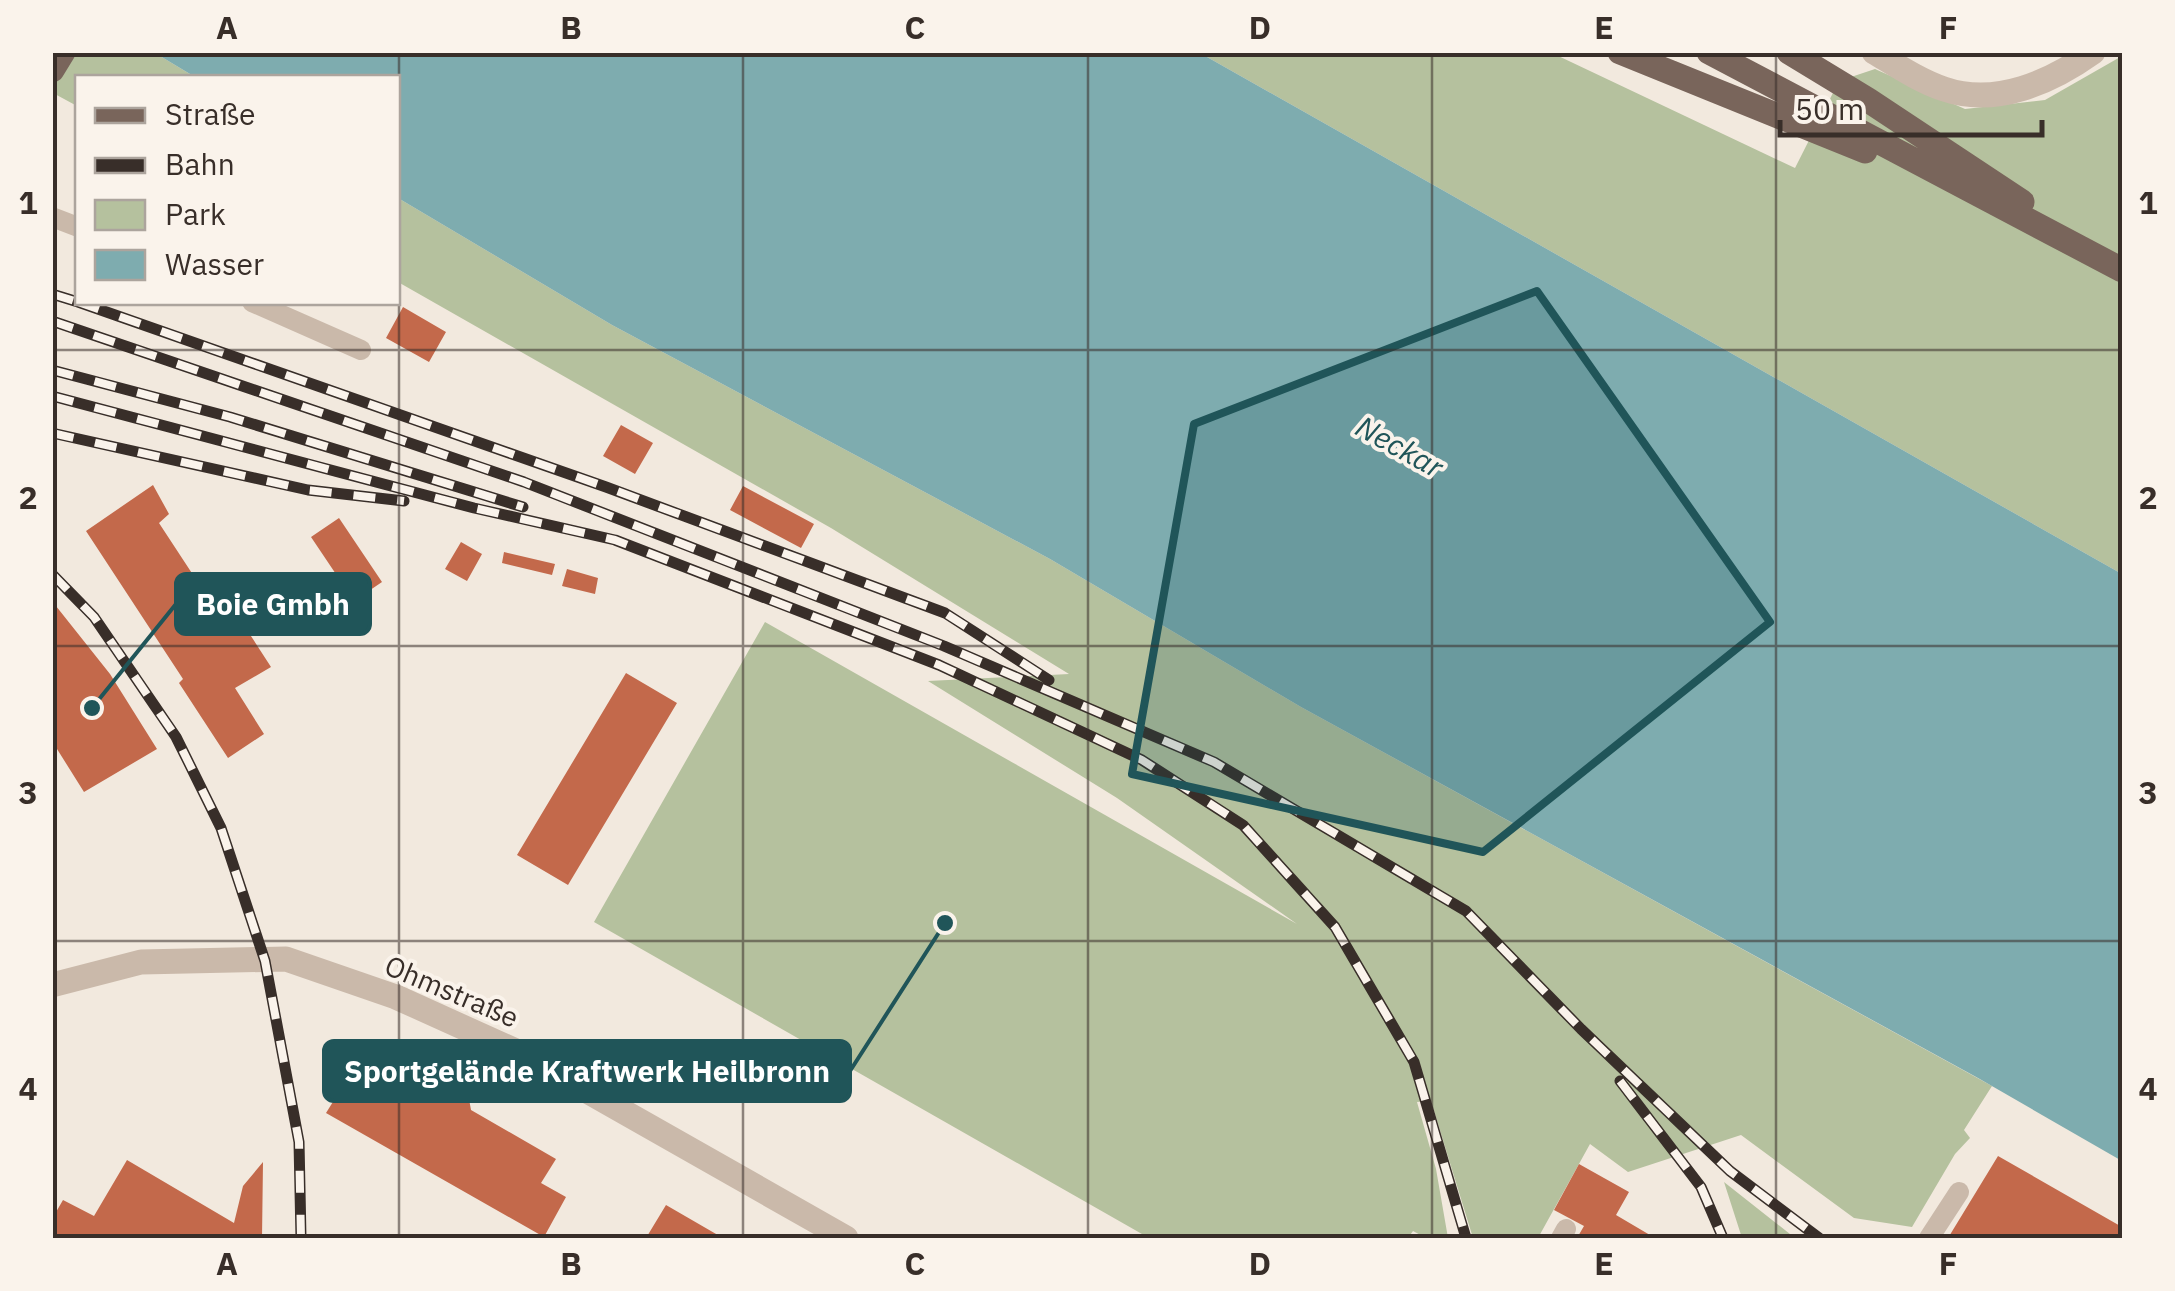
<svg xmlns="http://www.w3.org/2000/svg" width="2175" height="1291" viewBox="0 0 2175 1291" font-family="'IBM Plex Sans',sans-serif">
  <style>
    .green { fill: #b5c19e }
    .water { fill: #7eacaf }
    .building { fill: #c3694b }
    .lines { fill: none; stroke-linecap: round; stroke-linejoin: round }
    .service { stroke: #cab9aa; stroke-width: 20 }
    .minor { stroke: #cab9aa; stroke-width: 25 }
    .primary { stroke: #79655b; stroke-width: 25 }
    .rail-casing { stroke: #382e29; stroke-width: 11 }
    .rail { stroke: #faf3eb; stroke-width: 8; stroke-dasharray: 22; stroke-linecap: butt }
    .marked { fill: #205559; fill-opacity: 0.2; stroke: #205559; stroke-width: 8; stroke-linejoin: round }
    .grid { fill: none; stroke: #382e29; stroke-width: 2.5; stroke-opacity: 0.55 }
    .labels { text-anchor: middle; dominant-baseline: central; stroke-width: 8; stroke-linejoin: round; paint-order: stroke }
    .street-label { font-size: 28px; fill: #382e29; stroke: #faf3eb }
    .water-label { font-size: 30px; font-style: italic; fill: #205559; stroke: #faf3eb }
    .leader { fill: none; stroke: #205559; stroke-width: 4 }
    .callout-dot { fill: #205559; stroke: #faf3eb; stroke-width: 4 }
    .callout { fill: #205559; stroke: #205559; stroke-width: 4 }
    .callout-label { font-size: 30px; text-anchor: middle; font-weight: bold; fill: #fff }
    .neatline { fill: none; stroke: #382e29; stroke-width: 4 }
    .grid-label { font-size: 32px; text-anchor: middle; font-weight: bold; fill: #382e29 }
  </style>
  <rect width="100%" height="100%" fill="#f2e9de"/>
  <path class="green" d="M52,53H155L195,77L78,78L77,106L53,93Z
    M1200,53H1552L1795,168L1839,81L1875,69L1965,109L2045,100L2122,56V574Z
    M398,198L612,325L1050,559L1301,707L1992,1086L1964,1130L1970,1138L1955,1154L1912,1227L1854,1218L1741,1135L1628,1172L1590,1144L1538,1238H1473L1431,1101L1417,1102L1436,1169L1448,1238H1426L1413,1231L1408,1238H1149L594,922L765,622L1297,924L1117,798L928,681L1069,674L831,528L398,282Z
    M1724,1182L1795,1238H1742Z"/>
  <path class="water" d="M155,53H1200L2122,574V1161L1978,1078L1301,707L1050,559L612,325L398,198V78L195,77Z"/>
  <path class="building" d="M403,307L446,332L429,362L386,338Z
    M621,425L653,443L635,474L603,456Z
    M153,485L169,514L159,523L199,584L212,576L271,667L235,688L264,734L228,758L179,683L183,679L86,531Z
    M743,486L814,524L801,548L730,510Z
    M339,518L382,582L354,601L311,537Z
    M461,542L482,554L467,581L445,569Z
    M504,552L555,564L552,575L502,563Z
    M567,569L598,578L595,594L562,586Z
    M52,601L110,674L157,749L84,792L52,741Z
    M626,673L677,703L568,885L517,855Z
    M423,1049L443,1060L446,1057L459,1064L457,1067L478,1081L469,1099L471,1110L556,1159L541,1183L566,1197L544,1237L326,1113L341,1089L411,1071Z
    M1998,1156L2122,1227V1238H1948Z
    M127,1160L234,1223L243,1186L263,1162L262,1238H52V1219L63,1200L94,1216Z
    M1579,1164L1629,1192L1616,1215L1655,1238H1577L1584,1226L1554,1210Z
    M666,1205L723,1238H646Z"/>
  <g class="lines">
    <path class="service" d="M52,217L78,227
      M252,302L361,350
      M1561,1238L1566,1229
      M1929,1238L1959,1192"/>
    <path class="minor" d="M1874,52C1896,65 1920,81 1944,89C1996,107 2051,82 2093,52
      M52,985L141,962L286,959L396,997L520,1053L846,1238"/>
    <path class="primary" d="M1620,52L1865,151
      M1709,52L2122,270
      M1789,52L1868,100L2022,202
      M52,70L63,52"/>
    <g class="rail-casing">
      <path id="rail" d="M52,294L78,302
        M78,302L606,487L945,613L1049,680
        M52,321L524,482L944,646L1214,762L1466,911L1581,1029L1730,1171L1819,1238
        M52,370L230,417L523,507
        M52,396L474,508L615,540L939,665L1142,760L1243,825L1335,927L1414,1062L1466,1238
        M52,433L308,490L404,501
        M52,574L94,617L176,737L221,828L265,961L299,1142L301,1238
        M1620,1081L1701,1187L1723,1238"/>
    </g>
    <use href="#rail" class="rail"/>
  </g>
  <path class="marked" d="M1537,291L1770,622L1483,852L1132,774L1194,424Z"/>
  <path class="grid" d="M399,52V1238M743,52V1238M1088,52V1238M1432,52V1238M1776,52V1238M52,350H2122M52,646H2122M52,941H2122"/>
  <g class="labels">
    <g class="street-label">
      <text transform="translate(452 991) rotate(23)">Ohmstraße</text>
    </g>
    <g class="water-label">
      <text transform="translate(1400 446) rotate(29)">Neckar</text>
    </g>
  </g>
  <path class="leader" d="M92 708L176 604M945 923L850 1071"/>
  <g class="callout-dot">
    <circle cx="92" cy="708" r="10"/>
    <circle cx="945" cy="923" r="10"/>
  </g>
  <g class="callout">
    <rect x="176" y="574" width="194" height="60" rx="10"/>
    <rect x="324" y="1041" width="526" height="60" rx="10"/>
  </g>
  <g class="callout-label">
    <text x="273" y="615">Boie Gmbh</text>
    <text x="587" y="1082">Sportgelände Kraftwerk Heilbronn</text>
  </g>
  <rect width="2175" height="1291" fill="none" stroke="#faf3eb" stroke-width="110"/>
  <rect x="75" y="75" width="325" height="230" fill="#faf3eb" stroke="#aca49d" stroke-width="2.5"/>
  <rect x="95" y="108" width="50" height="15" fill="#79655b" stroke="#aca49d" stroke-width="2.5"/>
  <text x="165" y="125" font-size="30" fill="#382e29">Straße</text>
  <rect x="95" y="158" width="50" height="15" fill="#382e29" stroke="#aca49d" stroke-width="2.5"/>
  <text x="165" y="175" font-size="30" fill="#382e29">Bahn</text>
  <rect x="95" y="200" width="50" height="30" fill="#b5c19e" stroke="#aca49d" stroke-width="2.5"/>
  <text x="165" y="225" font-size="30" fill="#382e29">Park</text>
  <rect x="95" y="250" width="50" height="30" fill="#7eacaf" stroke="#aca49d" stroke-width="2.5"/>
  <text x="165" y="275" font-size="30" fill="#382e29">Wasser</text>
  <path d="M1780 120v15h262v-15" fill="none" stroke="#382e29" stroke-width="5"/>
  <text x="1795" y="120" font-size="30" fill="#382e29" stroke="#faf3eb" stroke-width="8" paint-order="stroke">50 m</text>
  <rect x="55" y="55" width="2065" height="1181" class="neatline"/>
  <g class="grid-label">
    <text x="227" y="39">A</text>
    <text x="571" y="39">B</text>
    <text x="915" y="39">C</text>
    <text x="1260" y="39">D</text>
    <text x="1604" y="39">E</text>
    <text x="1948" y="39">F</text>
    <text x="28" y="214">1</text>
    <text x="2148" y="214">1</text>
    <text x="28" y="509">2</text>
    <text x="2148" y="509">2</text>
    <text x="28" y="804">3</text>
    <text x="2148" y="804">3</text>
    <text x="28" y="1100">4</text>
    <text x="2148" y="1100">4</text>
    <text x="227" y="1275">A</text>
    <text x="571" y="1275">B</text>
    <text x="915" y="1275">C</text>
    <text x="1260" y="1275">D</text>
    <text x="1604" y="1275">E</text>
    <text x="1948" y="1275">F</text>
  </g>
</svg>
